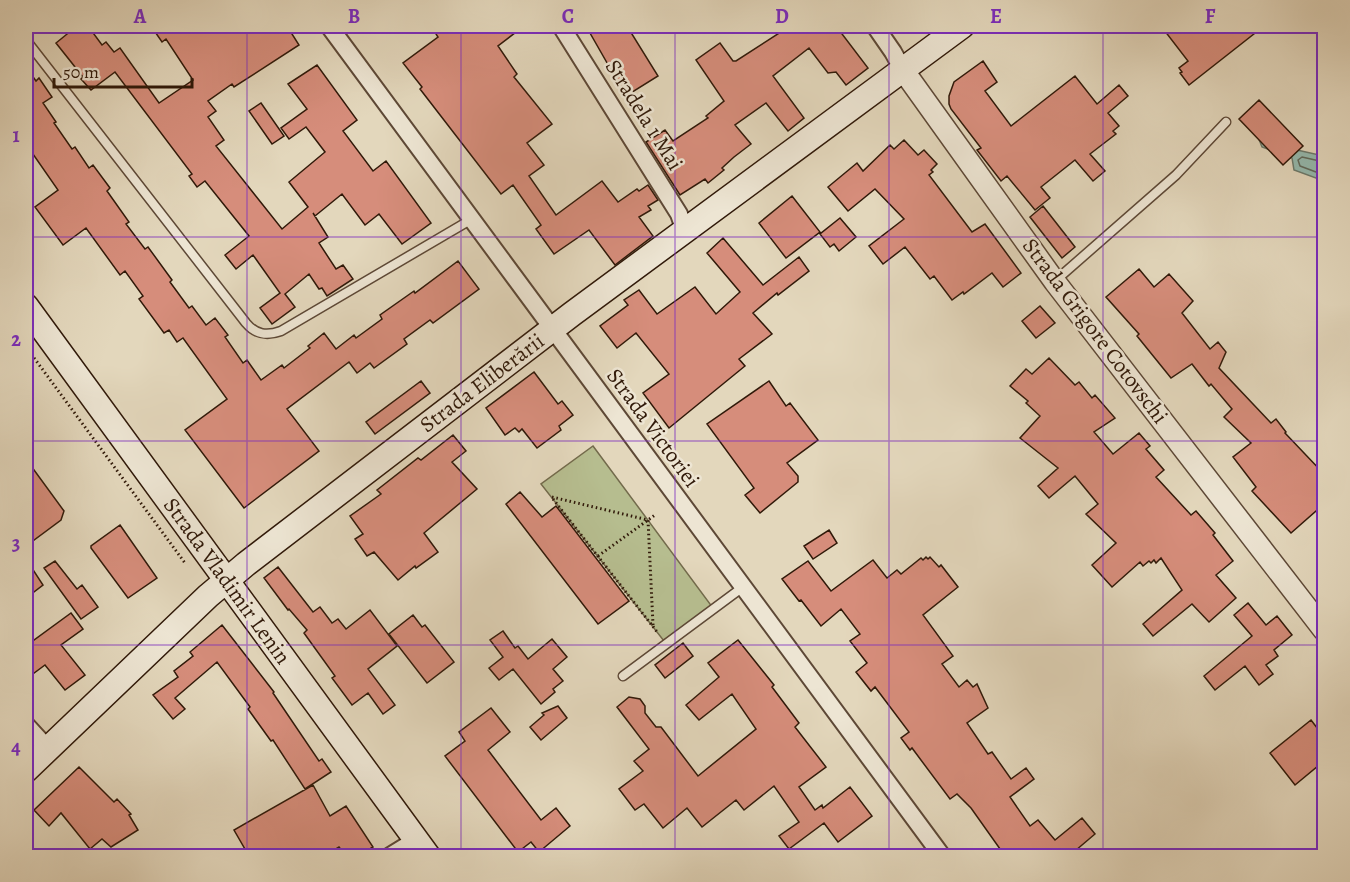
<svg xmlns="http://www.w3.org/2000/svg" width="1350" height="882" viewBox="0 0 1350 882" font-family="Alegreya,serif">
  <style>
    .green { fill: #b6bd8f; stroke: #736b4c; stroke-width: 1.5 }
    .water { fill: #95baae; stroke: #6d7a6c; stroke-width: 1.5 }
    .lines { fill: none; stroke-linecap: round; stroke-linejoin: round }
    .shore { stroke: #626a5c; stroke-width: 1.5 }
    .building { fill: #d68d7b; stroke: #301909; stroke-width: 1.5 }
    .service-casing { stroke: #5d4836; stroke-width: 11 }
    .minor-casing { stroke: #5d4836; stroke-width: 20 }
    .tertiary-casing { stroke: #5d4836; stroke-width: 24 }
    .secondary-casing { stroke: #301909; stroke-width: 27 }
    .path { stroke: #301909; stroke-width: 3; stroke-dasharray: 1.5 3; stroke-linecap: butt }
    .service { stroke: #ede5d3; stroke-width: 8 }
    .minor { stroke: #ede5d3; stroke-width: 16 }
    .tertiary { stroke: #ede5d3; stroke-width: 21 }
    .secondary { stroke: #ede5d3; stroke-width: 24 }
    .grid { fill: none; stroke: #7b2cbf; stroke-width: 1.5; stroke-opacity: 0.55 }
    .labels { text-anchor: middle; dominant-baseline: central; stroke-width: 5; stroke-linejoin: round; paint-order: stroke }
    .street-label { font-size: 22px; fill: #301909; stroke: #ede5d3 }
    .neatline { fill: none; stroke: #7b2cbf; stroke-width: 2 }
    .grid-label { font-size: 20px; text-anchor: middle; font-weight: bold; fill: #7b2cbf }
  </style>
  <rect width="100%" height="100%" fill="#e3d7bc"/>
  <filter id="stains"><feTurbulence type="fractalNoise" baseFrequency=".00333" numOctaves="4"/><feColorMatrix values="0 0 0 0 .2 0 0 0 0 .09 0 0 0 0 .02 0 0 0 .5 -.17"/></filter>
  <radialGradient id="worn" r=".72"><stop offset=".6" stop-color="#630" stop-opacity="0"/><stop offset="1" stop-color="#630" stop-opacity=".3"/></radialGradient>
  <path class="green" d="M593,446L713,608L664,641L541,484Z"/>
  <path class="water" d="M1258,137L1297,150L1324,156V181L1294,170L1292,158L1262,147Z"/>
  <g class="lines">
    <path class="shore" d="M1324,162L1302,157L1298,160L1300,166L1324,175"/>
  </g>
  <path class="building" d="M77,26H88L102,45L106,42L114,52L120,48L159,103L193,80L166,39L162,42L151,26H287L299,45L234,87L232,84L208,101L216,111L208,117L224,140L216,146L282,229L308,207L289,182L325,152L306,127L289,139L281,128L307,109L288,84L317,65L357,120L343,131L373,171L386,161L431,223L402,244L379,214L365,225L342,194L315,216L313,213L328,237L319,243L336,269L343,265L353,279L327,296L322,288L319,289L309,274L285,294L295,307L272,324L260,308L280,293L253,255L236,269L225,255L249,236L205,181L197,187L189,176L192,174L115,72L91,90L81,79L83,77L56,43Z
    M431,26H524L498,46L517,74L514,77L552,124L527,143L544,165L529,176L556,215L602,181L618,202L637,189L639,191L648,185L658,200L648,206L651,210L639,217L653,236L615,265L589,230L554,254L536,229L541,225L513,185L501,194L420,89L422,87L403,63L438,37Z
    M586,26H627L658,76L626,96Z
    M790,26H836L868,68L846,85L836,72L828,73L809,48L773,76L804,118L788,131L766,103L735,125L751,144L734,157L722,168L724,170L708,183L705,179L680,195L646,142L665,130L673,141L708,118L706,116L724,101L696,60L720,43L733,61H736Z
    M1161,26H1264L1189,85L1180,73L1182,72L1179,68L1188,61Z
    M983,61L997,82L985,91L1011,126L1075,76L1097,104L1119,85L1128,96L1108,113L1119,126L1113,131L1116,134L1090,154L1105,171L1093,181L1075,160L1041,187L1050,198L1035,210L1007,176L1001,181L977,150L981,148L951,109L949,104V96L954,82Z
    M26,67L36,81L39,78L52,97L43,103L56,122L54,123L72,149L75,147L89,168L93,165L110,188L107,191L129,222L126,224L145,249L148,247L172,280L170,282L189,308L192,306L206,325L215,318L228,335L225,337L243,363L247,360L261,380L282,365L284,368L310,348L308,346L324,333L336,349L354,335L356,338L382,319L380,315L414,291L415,293L458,261L479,289L433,323L430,320L404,339L407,344L374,368L370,363L357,373L349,362L287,409L319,451L244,508L185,430L227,399L183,338L177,342L169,330L164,333L139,299L143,296L125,271L120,275L86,228L63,245L35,207L58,190L26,144Z
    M1259,100L1303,146L1283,165L1239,119Z
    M261,103L284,136L272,144L249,111Z
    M904,140L918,155L924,150L937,164L931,170L933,172L929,175L972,232L985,224L1021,273L1003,287L992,273L964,294L963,292L952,300L934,276L930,279L905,247L883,264L869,246L904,219L875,189L848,211L828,187L857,163L863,171L890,145L894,149Z
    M792,196L820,232L786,258L759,223Z
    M1043,206L1075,247L1062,258L1030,217Z
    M840,218L856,237L839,251L834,244L830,247L820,234Z
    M723,238L763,285L799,257L809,271L778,295L777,293L753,313L772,334L739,359L745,366L669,428L643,393L669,374L636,333L617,348L600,326L628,305L624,300L639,290L657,314L695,287L716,314L740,292L707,253Z
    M1139,269L1154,287L1169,274L1193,301L1182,313L1210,349L1218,342L1226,352L1219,368L1271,423L1276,419L1286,432L1285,433L1324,474V504L1291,533L1252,491L1256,487L1233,457L1251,443L1224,417L1232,409L1211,384L1209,386L1192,364L1171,378L1137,336L1139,334L1106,297Z
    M1040,306L1055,323L1036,338L1022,321Z
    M1049,358L1075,385L1079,382L1092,398L1095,395L1115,418L1094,432L1113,454L1139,433L1150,446L1146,449L1164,470L1156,477L1191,515L1196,511L1215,533L1213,535L1233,561L1216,575L1236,598L1209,622L1192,604L1153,636L1143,624L1182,590L1161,558L1156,563L1154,560L1151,563L1149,561L1143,566L1140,562L1112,587L1092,565L1116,543L1086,514L1098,504L1075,476L1049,498L1038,486L1058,468L1020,438L1040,416L1026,403L1028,401L1010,386L1026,369L1032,374Z
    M534,372L558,404L562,401L573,415L559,426L561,430L537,448L522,429L519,432L515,428L505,435L486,408Z
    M421,381L430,393L375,434L366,422Z
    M769,381L786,406L790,403L818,440L787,463L798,476V482L760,513L745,495L754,488L707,424Z
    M453,435L466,451L452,462L477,489L424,533L438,552L416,568L415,566L398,580L374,552L367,556L355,539L363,534L350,516L381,494L377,490L418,458L421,460Z
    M26,459L64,511L61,520L26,546Z
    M520,492L542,517L556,506L629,601L598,624L506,504Z
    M120,525L157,578L128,598L91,548V546Z
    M829,530L837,543L813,559L804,546Z
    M926,557L928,559L930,557L939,567L941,565L958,587L923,615L953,656L942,664L959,687L967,680L973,687L977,684L988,708L967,723L988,754L992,752L1011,779L1026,768L1034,779L1010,797L1030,826L1038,820L1055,840L1082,818L1095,834L1069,856H1005L971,808L957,794L950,799L912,748L910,750L901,738L909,732L875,687L871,691L856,672L867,663L850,641L860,634L841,609L821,626L801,600L799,601L782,579L808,561L831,591L873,560L887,578L897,570L901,574L921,558L923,560Z
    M26,559L43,585L26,598Z
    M55,561L77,589L82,585L98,607L81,619L44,568Z
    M278,567L313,612L320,607L332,623L338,619L346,629L370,610L397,646L368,669L395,705L383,714L368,693L352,705L332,678L335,676L304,633L307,630L289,609L288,610L264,578Z
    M1248,603L1266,625L1277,616L1292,635L1274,650L1278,656L1266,665L1273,674L1259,685L1245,666L1215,690L1204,676L1252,636L1234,615Z
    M71,613L83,629L61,645L85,675L65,690L45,665L26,679V646Z
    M413,615L422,627L425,625L454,662L427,683L389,634Z
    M222,625L274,692L273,693L319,761L322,759L331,772L305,789L273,740L271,741L248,709L250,707L217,662L175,698L185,709L173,719L153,695L178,677L174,671L193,656L190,652Z
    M503,631L515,648L518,646L528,659L552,639L567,657L553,669L563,681L553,689L555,692L541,704L513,669L499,680L489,668L503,657L490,640Z
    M738,640L774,685L772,687L799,723L795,727L826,767L799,787L815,810L822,805L823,808L850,787L872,816L838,842L824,823L789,849L779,836L799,822L774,786L744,810L736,800L702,827L687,808L663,828L644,804L635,810L619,789L643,771L634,761L649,749L617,707L629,697L640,699L645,706V713L656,727H661L698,776L756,729L732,694L699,720L686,705L719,677L708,663Z
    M683,643L693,656L665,678L655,665Z
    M558,706L567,718L541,740L530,727L544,715L542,713Z
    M491,708L510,732L488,750L541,820L556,808L570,826L539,852L531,842L518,852L445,756L465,741L459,732Z
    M1311,720L1324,737V761L1295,785L1270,753Z
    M79,767L114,802L117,799L131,814L129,815L138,830L111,847L102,839L90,849L61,813L49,826L34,810Z
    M313,785L330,816L346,806L373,847L358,856H346L339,847L324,856H249L234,830Z"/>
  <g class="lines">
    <g class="service-casing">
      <path id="service" d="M26,40L246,323C256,335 267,336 281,331L472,219
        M1055,281L1176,175L1226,122
        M623,676L743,587"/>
    </g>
    <g class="minor-casing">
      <path id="minor" d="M329,26L942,856
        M561,26L679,214L685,231
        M875,26L893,52L903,70
        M26,725L48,749
        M390,856L416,840"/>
    </g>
    <g class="tertiary-casing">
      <path id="tertiary" d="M903,70L1055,282L1324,630"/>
    </g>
    <g class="secondary-casing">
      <path id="secondary" d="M26,306L428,856
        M26,770L208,596L246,564L572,314L962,26"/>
    </g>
    <path class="path" d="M26,347L185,563
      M552,497L648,520L653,625
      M553,499L658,633
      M598,556L655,515"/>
    <use href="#service" class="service"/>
    <use href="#minor" class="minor"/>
    <use href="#tertiary" class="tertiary"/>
    <use href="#secondary" class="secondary"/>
  </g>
  <path class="grid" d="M247,26V856M461,26V856M675,26V856M889,26V856M1103,26V856M26,237H1324M26,441H1324M26,645H1324"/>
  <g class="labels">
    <g class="street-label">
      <text transform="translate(644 115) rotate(58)">Stradela 1 Mai</text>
      <text transform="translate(1095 331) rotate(53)">Strada Grigore Cotovschi</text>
      <text transform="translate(482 383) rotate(-37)">Strada Eliberării</text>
      <text transform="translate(653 428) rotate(54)">Strada Victoriei</text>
      <text transform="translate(227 581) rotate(54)">Strada Vladimir Lenin</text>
    </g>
  </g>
  <rect width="1350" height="882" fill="none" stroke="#e3d7bc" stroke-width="66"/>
  <path d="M54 78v9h138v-9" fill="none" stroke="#301909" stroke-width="3"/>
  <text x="63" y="78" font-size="18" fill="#301909" stroke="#ede5d3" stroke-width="4.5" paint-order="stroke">50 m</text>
  <rect x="33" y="33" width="1284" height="816" class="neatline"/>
  <g class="grid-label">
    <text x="140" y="23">A</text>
    <text x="354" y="23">B</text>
    <text x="568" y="23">C</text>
    <text x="782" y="23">D</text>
    <text x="996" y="23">E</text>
    <text x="1210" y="23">F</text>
    <text x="16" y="142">1</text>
    <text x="16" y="346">2</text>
    <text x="16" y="550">3</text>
    <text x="16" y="754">4</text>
  </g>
  <rect width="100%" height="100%" filter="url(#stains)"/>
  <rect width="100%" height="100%" fill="url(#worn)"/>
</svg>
